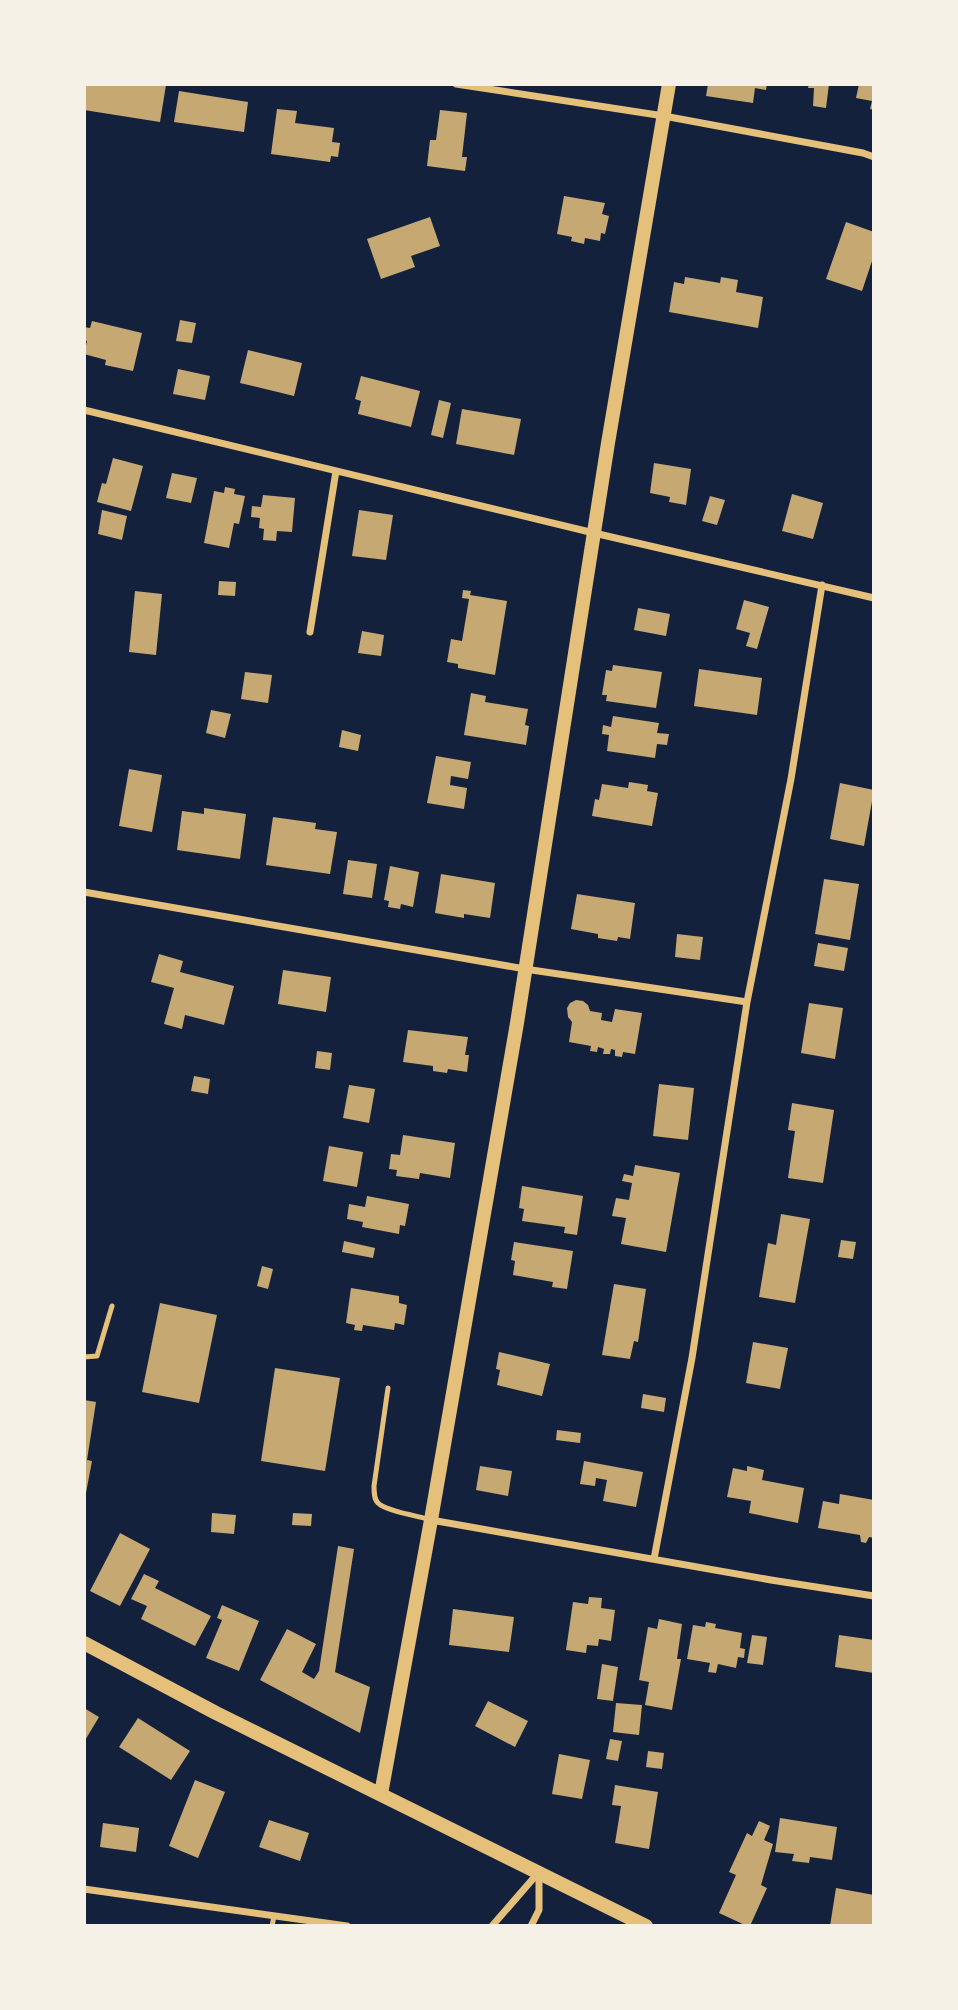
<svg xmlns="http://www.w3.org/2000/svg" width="958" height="2010" viewBox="0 0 958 2010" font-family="'Noto Sans',sans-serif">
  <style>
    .building { fill: #c6a872 }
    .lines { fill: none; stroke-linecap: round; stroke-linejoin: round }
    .service { stroke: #e5c07b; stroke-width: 5 }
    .minor { stroke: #e5c07b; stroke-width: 7 }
    .secondary { stroke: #e5c07b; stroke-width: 14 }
  </style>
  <rect width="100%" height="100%" fill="#14213d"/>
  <path class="building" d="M84,84L166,85L160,122L84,110Z
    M708,84H767L766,90L755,88L753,103L706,96Z
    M809,84H829L826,108L813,106L814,88H808Z
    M859,84H874V110L870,109L872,101L856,98Z
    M179,91L248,102L244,132L174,122Z
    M277,109L297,111L295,123L334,128L332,142L340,143L338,157L331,156L330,162L271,154Z
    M440,110L467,113L462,157H467L465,171L427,166L430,140H436Z
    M564,196L605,203L602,214L609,216L605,234L601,233L600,241L585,238L584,244L571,241L572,237L557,234Z
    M430,217L440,246L411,256L415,267L381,279L367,239Z
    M846,222L874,232V255L862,291L826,279Z
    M685,277L720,283L721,277L738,280L736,292L763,297L758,328L669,312L674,282L684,284Z
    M180,320L196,323L192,343L176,341Z
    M92,321L142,333L133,371L105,365L106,360L84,354L87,341L84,340V327L90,328Z
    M248,350L302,363L294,396L240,383Z
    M178,369L210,376L205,400L173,394Z
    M361,376L420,391L411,427L358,414L361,401L355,399Z
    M439,400L451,403L443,438L431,435Z
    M462,409L521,419L514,455L456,444Z
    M113,458L143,466L131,511L97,502L102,483L106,484Z
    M654,463L691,469L686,505L669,502L670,497L650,493Z
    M172,473L197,478L191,503L166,498Z
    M225,487L235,489L234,494L245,496L239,524L234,523L229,548L204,543L214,491L224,493Z
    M792,494L823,503L813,539L782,531Z
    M263,495L295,498L292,532L277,531L276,541L263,540L264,529L259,528L260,518L251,517L252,506L261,507Z
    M710,496L725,500L717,525L702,521Z
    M102,510L127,516L122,540L98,534Z
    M359,510L393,515L386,560L352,556Z
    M219,581L236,582L235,596L218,595Z
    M463,590L471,591L470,595L507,601L495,675L458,668V664L447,662L451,639L462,641L469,599L462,598Z
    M135,591L162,594L156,655L129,652Z
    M744,600L769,607L757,649L746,646L750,633L736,629Z
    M638,608L670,614L666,636L634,630Z
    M362,631L384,635L381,656L358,653Z
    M613,665L662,672L656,708L606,701L607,695H602L606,670L612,671Z
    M699,669L762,678L757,715L694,706Z
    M245,672L272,675L268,703L241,699Z
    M471,693L486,696L485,702L528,709L525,725L529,726L526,745L464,735Z
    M211,710L231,714L225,738L206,733Z
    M613,716L659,723L657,733L669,734L667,745L657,744L655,758L607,751L609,735L602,734L603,725L611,727Z
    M342,730L361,735L358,751L339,747Z
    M436,756L471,762L468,779L451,776L450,785L467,788L464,809L427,803Z
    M129,769L162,775L152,832L119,826Z
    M629,782L648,785L647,791L658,793L652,826L592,816L595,799L599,800L602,784L628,788Z
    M840,783L874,790L864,846L830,839Z
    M204,808L246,814L240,859L177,850L182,811L204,814Z
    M273,817L316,823L315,829L337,832L330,874L266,865Z
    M348,860L377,864L372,898L343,894Z
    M390,866L419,872L413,907L401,904L400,909L388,907L389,901L384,900Z
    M441,874L495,883L490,918L464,914V918L435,913Z
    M824,879L859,884L850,940L815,934Z
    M577,894L635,903L630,939L618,937L617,941L598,938V934L571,929Z
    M677,934L703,937L700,960L675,957Z
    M818,943L848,948L844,971L814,966Z
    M159,954L183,961L180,972L234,986L224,1025L185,1015L182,1029L164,1024L174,988L151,982Z
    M283,970L331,977L326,1012L278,1004Z
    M576,1000L583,1001L588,1005L590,1011L602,1013L601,1020L612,1022L615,1009L642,1013L635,1054L623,1052L622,1057L615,1056V1050L611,1049L610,1054H603L604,1049L598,1047L597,1052L590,1051L591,1046L569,1042L572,1022L568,1017L567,1008L570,1003Z
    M809,1003L843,1008L835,1059L801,1053Z
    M408,1030L468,1037L465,1055H469L467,1072L448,1069L447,1073L433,1071V1066L403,1062Z
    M317,1051L332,1053L330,1070L315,1068Z
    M194,1076L210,1079L208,1094L191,1091Z
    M659,1084L694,1088L688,1140L653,1136Z
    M349,1085L375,1089L369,1123L343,1118Z
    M792,1103L834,1110L823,1183L788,1178L795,1131L788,1130Z
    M403,1135L455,1143L450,1178L420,1173L419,1179L396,1176L397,1170L389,1169L391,1154L400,1155Z
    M329,1146L363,1152L357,1187L323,1181Z
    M635,1165L680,1173L666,1252L621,1244L626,1218L612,1216L616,1198L629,1200L632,1183L622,1181L624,1174L633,1176Z
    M522,1186L583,1196L577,1235L564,1233L565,1227L522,1221L524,1209L519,1208Z
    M367,1196L409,1204L405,1226L400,1225L399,1234L362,1227L363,1222L347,1219L349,1204L365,1207Z
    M781,1214L810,1219L795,1303L759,1297L768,1243L776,1245Z
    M841,1240L856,1242L853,1259L838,1257Z
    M344,1241L375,1248L373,1258L342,1252Z
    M514,1242L573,1251L567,1289L552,1287L553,1282L513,1275L515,1261L511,1260Z
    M262,1266L273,1269L268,1289L257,1286Z
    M614,1284L646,1289L638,1342L634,1341L630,1359L602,1355Z
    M351,1288L399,1296V1303L407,1305L404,1325L395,1323L394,1330L363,1325L362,1331L354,1330L355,1325L346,1323Z
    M160,1303L217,1315L199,1403L142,1392Z
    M753,1342L788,1348L780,1389L746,1383Z
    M499,1352L550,1364L542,1396L497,1385L500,1370L496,1369Z
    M275,1368L340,1378L325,1471L261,1461Z
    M643,1394L666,1398L664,1412L641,1408Z
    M84,1400L96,1402L87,1460L92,1461L86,1493H84Z
    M557,1430L581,1433L580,1443L556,1440Z
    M584,1461L643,1472L636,1507L603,1501L607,1480L596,1478L595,1486L580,1484Z
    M480,1466L512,1471L508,1496L476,1490Z
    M747,1466L764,1470L762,1480L804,1488L798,1523L749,1513L751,1501L727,1497L733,1468L747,1471Z
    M840,1494L874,1500V1538L869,1537L866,1543L861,1542L860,1535L818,1528L823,1501L839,1504Z
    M212,1513L236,1515L234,1534L211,1532Z
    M293,1513L312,1514L311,1526L292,1525Z
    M120,1533L150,1549L120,1606L90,1591Z
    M338,1546L354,1549L335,1672L370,1687L360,1733L260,1680L287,1629L316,1644L302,1672L314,1679L319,1671Z
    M144,1574L159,1581L155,1588L211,1616L195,1646L141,1619L147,1606L131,1599Z
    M589,1597L602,1598L601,1608L615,1610L611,1641L599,1639L598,1646L587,1645L586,1653L566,1650L573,1602L588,1604Z
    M222,1605L259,1621L239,1671L206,1658L222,1620L217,1618Z
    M453,1609L514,1617L509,1652L449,1645Z
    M659,1619L682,1624L677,1659H681L672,1710L645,1705L649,1682L639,1680L648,1627L657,1629Z
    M706,1622L716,1624L715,1628L742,1633L740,1648L745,1649L744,1658L738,1657L736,1668L718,1664L716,1673L708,1672L710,1663L687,1659L693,1625L705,1627Z
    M752,1635L767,1637L763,1665L747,1663Z
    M839,1635L874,1640V1673L835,1667Z
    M602,1664L618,1667L613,1701L597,1699Z
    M488,1701L528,1721L515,1747L475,1726Z
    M616,1703L642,1705L639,1735L613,1732Z
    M84,1708L99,1717L84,1742Z
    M138,1718L190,1751L171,1780L119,1747Z
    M610,1739L622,1741L618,1761L606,1759Z
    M648,1751L664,1753L662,1769L646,1767Z
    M559,1754L590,1760L582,1799L552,1794Z
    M195,1780L225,1792L198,1858L169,1846Z
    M615,1785L658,1792L649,1849L615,1843L621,1806L612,1805Z
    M780,1818L837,1827L832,1860L810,1857L809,1863L792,1861L794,1854L775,1852Z
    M269,1820L309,1833L300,1861L259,1847Z
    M759,1821L770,1826L764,1840L773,1844L761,1885L767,1888L750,1926H747L719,1913L736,1875L729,1872L747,1833L752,1836Z
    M103,1823L139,1828L136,1852L100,1847Z
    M836,1888L874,1895V1926H830Z"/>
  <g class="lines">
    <path class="service" d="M84,1357L97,1356L112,1306
      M388,1388L374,1486C374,1492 374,1499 378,1503C386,1511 417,1516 428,1519
      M272,1926L274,1916"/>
    <path class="minor" d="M456,84L664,116L863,153L874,157
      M84,410L594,533L874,598
      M310,632L336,471
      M84,892L525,969L747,1002
      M431,1520L771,1580L874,1596
      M654,1559L692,1358L747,1002L791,779L822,585
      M84,1889L347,1926
      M492,1926L538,1873
      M531,1926L539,1910V1873"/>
    <path class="secondary" d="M84,1643L216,1713L646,1926
      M381,1794L431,1520L517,1023L608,443L669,84"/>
  </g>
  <rect width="958" height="2010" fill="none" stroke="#f6f1e7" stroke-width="172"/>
</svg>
